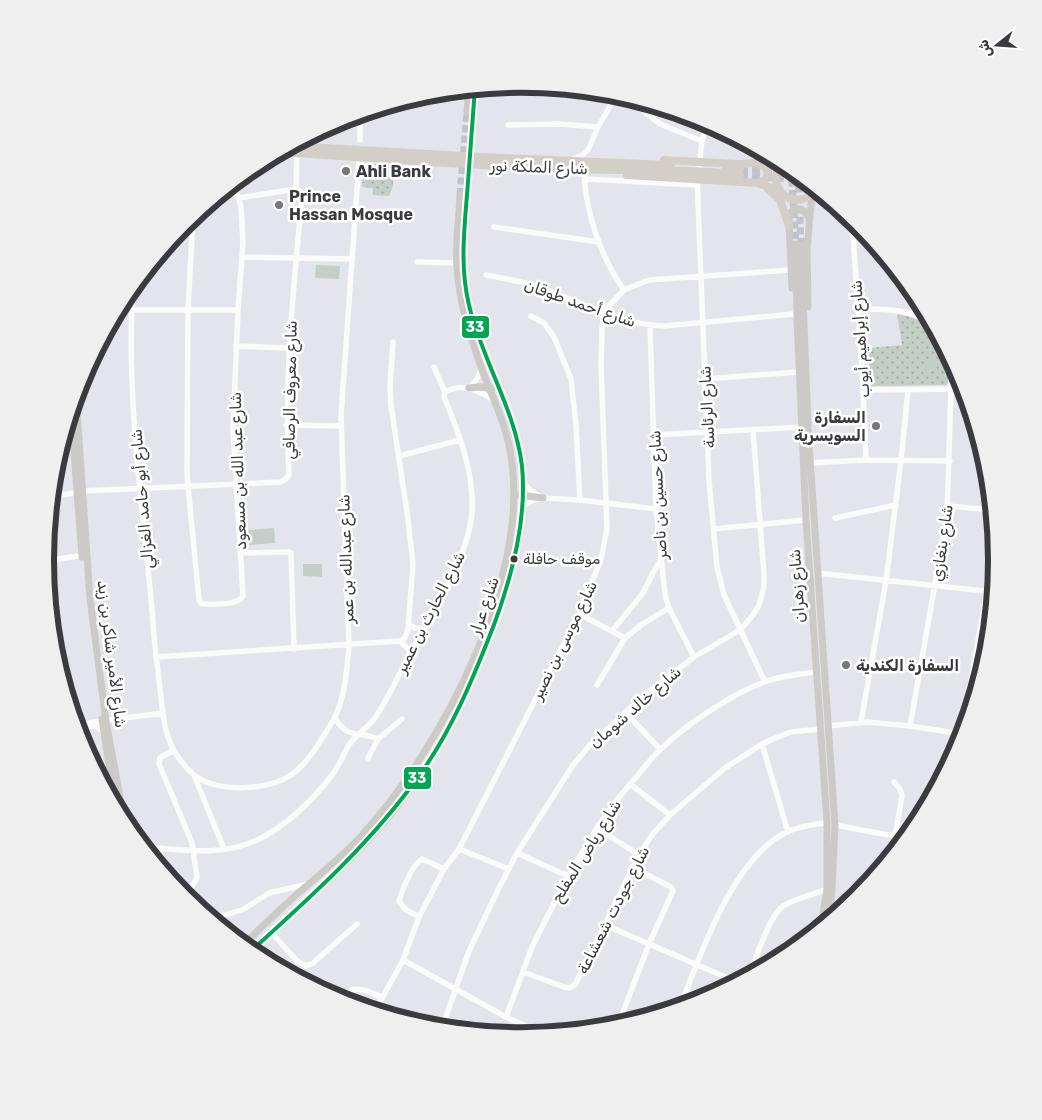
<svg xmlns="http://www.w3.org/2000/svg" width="1042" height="1120" viewBox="0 0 1042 1120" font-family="Rubik,Cairo,sans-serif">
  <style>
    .park { fill: url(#park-dots) }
    .garden { fill: #c3cec6 }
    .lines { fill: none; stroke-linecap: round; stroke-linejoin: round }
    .major-tunnel { stroke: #c2c3c9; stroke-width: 7; stroke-dasharray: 7 3.5; stroke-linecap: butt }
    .highway-tunnel { stroke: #c2c3c9; stroke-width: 8; stroke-dasharray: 8 4; stroke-linecap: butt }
    .minor { stroke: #fbfbfc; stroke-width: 5.5 }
    .major { stroke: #cccac7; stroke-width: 7 }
    .highway { stroke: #d3cec7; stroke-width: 8 }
    .bus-1-casing { stroke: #fff; stroke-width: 8 }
    .bus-1 { stroke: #00a651; stroke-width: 4 }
    .poi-dot { fill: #76767c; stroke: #fff; stroke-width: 2 }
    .bus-dot { fill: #3a3a3f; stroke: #fff; stroke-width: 2 }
    .labels { text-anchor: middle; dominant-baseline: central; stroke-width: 5; stroke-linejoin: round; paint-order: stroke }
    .bus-label { font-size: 15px; fill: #3a3a3f; stroke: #fff; text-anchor: start }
    .street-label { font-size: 16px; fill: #3a3a3f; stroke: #fff }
    .poi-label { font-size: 16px; font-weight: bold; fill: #3a3a3f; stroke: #fff; text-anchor: start }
    .rim { fill: none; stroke: #3a3a3f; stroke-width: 6 }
    .line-badge { stroke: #fff; stroke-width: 2 }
    .badge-label { font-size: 14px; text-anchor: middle; font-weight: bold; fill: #fff }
  </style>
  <defs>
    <pattern id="park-dots" width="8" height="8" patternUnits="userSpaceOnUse" patternTransform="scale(1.25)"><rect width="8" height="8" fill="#c3cec6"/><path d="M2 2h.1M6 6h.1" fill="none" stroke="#9fa8a2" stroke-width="1.8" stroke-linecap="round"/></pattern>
  </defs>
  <rect width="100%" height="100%" fill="#e4e5ec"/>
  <path class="park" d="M369,164H393V186L389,196L373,195V188L362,187L364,167Z
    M897,314C906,316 915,317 923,322C944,333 954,361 948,383L946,385L870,386L868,348L902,345Z"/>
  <path class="garden" d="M316,265L340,266L339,279L315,278Z
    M933,357L939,364L924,374L919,367Z
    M274,528L275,543L249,545L248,530Z
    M303,564H322V577L303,576Z"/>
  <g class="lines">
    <path class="major-tunnel" d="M791,169L796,244
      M798,175L801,245
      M460,195L467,112
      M467,196L473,114"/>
    <path class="highway-tunnel" d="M740,169L794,171
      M740,175L803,179"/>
    <path class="minor" d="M625,96L660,124L702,141
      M360,114V140
      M508,125L559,124L598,127
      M571,160L581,156L588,150L598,127L617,94
      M699,166L702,141L707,122
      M584,170C585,211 600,256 624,290
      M697,177L709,481L717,567L724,595L765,682
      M585,179L697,185
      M296,189L297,153
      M239,198L296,189
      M204,207L209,203
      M193,217L188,309L187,475L199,600L202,604C213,604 237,606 243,596L233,429L238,310L243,242L241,208L239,198L231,185
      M852,219L862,369L866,460
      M494,227L599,242
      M242,257L352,259
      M417,262L457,263
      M486,275C508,279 530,283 550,291C587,305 623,325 664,326L794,314
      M133,286C126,390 141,495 151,598C153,629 156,659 160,689C162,709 164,732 174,751C179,759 186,768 193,774C216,793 267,791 291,775C302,768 310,756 318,745C323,736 329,728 334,719C345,698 347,669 349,645L341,416L359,161L365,157
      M858,309C885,309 911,308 933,326
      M118,310H238
      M913,314L915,293
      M531,316L544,323L554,337L571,379L576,426L580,500
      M650,326L656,509L665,595L669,608L694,657
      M393,342L390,387L391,405L408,519L413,564L408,630L405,638L400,641
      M236,346L290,348
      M705,379L799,372
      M469,388L477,379L482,368
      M864,390L964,389
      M445,392C461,382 480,391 494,400
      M286,425L341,426
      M65,431L76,430
      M654,435L802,427
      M399,456L460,440
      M810,463L866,460L950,461
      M523,482L530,490L541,497
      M82,491L281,482L287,478L289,474C284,381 293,289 302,198L299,190L296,189
      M51,496L76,493
      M948,506L992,510
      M522,507L533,500L543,498L580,500L656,509
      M835,518L896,505
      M713,529L806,520
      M241,553L289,552L291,553L294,649
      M45,561L85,555
      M817,573L994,592
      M579,614L625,638
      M409,625L415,628L424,629
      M612,631L643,593L653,573L661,559
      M400,641L411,652
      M156,657L400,641
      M597,685L625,638L641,625L669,608
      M625,712L660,749
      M335,718C349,741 359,730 378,739
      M861,722L886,581L901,460L908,390
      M76,726L94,722L163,713
      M86,726H96L103,732
      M828,726L867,722L910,726L962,734
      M910,726L947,516L951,389L950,358
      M960,743L995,545
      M762,744L788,832
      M174,750L160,758L159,764L192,843L197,877C195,884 189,890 183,894
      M368,758L378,739L402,719
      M194,775L224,849
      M630,784L670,815
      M835,825L888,835L910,832
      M597,828L639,855
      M144,847C182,850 223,857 259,839C285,827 315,798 332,775C339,766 343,755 349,745C356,735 367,728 375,718C389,697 399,674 411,652C432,614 464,564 471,521C477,480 460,435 444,397L445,392L434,367
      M158,849L175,885
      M459,849L509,869
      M517,853L568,876
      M892,855L902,795L900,789L894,782
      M419,917L405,909L399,901C402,890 412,865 422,859L444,869
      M214,921L222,916L244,909L269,893L308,884
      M605,925L737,982
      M271,932L297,961L306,966L313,963L357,924
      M403,960L506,1017L543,1034
      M523,972L564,987L569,988L575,985L639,855L652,835L670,815L725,768L762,744L778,737L791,732L821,729
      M749,975C756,959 769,916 783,906C795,898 813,895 827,889
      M345,1002L351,990C362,987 371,993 382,997
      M680,1007C701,953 734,855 789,831C802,826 814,824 827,823
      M375,1011L403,960L419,917L444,869L459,849L579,614L601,559L607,529L601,364L602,329L604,313L606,309L624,290L649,280L791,270
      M506,1017L532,947L568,876L597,828L611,807L653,757C679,729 729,695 764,682C781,676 799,674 817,672
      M618,1025L649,944L673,891L671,887L632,867
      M442,1028L469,951L498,890L517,853L573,765L590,745L647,693L694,657L740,630L753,615L759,605L764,587V574L753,430"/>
    <path class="major" d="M467,112L469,89
      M473,114L475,88
      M789,220L791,212L796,208L804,211L809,218
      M789,221L792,288
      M796,244L797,319L806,520L827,823V889L821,927
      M801,245L808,428L835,825L832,889L829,920
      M808,307L807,249L812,193
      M469,388L479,387L493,388
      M76,396L90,599L106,721L125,824
      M71,412L82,557
      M63,439L73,449
      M519,495L543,498
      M102,719L115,805
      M243,945C265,924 286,903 309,884C327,868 346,853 362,835C442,748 531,576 511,456C506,423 492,397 481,367C470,335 459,302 457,268C455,244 459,219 460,195
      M251,951C312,896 377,841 422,772C454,724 476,670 496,617C514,569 530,509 520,458C511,409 487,366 473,320C461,279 462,238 467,196"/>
    <path class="highway" d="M291,146L481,157L671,165
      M279,152C376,158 473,166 570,169C627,171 683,168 740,175
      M664,160L738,164L772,162L781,165
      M758,163L766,168L768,173L767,178L758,183
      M783,163C760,187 799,216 815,189
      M725,168L740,169
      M627,175L758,183L780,191
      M768,189L780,200L789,226"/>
    <g class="bus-1-casing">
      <path id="bus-1" d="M251,951C312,896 373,841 421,773C453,728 475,674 495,622C513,572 527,518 522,466C515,409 482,360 469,305C460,268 464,232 467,195C470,159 472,124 475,88"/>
    </g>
    <use href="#bus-1" class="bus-1"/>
  </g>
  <g class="poi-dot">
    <circle cx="346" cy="171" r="5"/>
    <circle cx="279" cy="205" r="5"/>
    <circle cx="876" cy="426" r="5"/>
    <circle cx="846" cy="665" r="5"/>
  </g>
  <circle class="bus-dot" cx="514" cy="559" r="4.5"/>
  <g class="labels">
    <g class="bus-label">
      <text x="523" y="559">موقف حافلة</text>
    </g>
    <g class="street-label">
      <text transform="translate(539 167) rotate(2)">شارع الملكة نور</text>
      <text transform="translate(580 303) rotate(19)">شارع أحمد طوقان</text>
      <text transform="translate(860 339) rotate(-94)">شارع إبراهيم أيوب</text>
      <text transform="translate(290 390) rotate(-89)">شارع معروف الرصافي</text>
      <text transform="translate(707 407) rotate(-93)">شارع الرئاسة</text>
      <text transform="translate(238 471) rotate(-92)">شارع عبد الله بن مسعود</text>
      <text transform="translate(658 495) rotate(-93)">شارع حسين بن ناصر</text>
      <text transform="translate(142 499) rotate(-95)">شارع أبو حامد الغزالي</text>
      <text transform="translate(942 543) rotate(-82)">شارع بنغازي</text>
      <text transform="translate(346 559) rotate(-92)">شارع عبدالله بن عمر</text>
      <text transform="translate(797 586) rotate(-94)">شارع زهران</text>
      <text transform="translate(484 606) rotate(-71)">شارع عرار</text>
      <text transform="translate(430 612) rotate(-63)">شارع الحارث بن عمير</text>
      <text transform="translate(564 640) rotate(-64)">شارع موسى بن نصير</text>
      <text transform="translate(112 654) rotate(83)">شارع الأمير شاكر بن زيد</text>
      <text transform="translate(635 707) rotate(-41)">شارع خالد شومان</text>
      <text transform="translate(586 851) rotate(-58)">شارع رياض المفلح</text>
      <text transform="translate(613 910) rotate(-63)">شارع جودت شعشاعة</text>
    </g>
    <g class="poi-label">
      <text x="356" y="171">Ahli Bank</text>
      <text x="289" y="196">Prince<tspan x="289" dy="18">Hassan Mosque</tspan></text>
      <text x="866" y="417" text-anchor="end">السفارة<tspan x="866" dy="18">السويسرية</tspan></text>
      <text x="856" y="665">السفارة الكندية</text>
    </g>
  </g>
  <path d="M0 0H1042V1120H0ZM54 560a467 467 0 1 1 934 0a467 467 0 1 1-934 0Z" fill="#efeff0" fill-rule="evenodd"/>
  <path class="rim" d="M54 560a467 467 0 1 1 934 0a467 467 0 1 1-934 0Z"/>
  <g class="line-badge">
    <rect x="461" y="315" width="29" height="24" rx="5" fill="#00a651"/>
    <rect x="403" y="766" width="29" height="24" rx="5" fill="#00a651"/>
  </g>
  <g class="badge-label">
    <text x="475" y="332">33</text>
    <text x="417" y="783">33</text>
  </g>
  <g transform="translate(997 45) rotate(253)" stroke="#ffffff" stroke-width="4" paint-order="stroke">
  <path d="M0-4L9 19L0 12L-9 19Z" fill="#3a3a3f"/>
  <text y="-8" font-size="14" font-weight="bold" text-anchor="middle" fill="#3a3a3f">ش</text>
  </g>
</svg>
